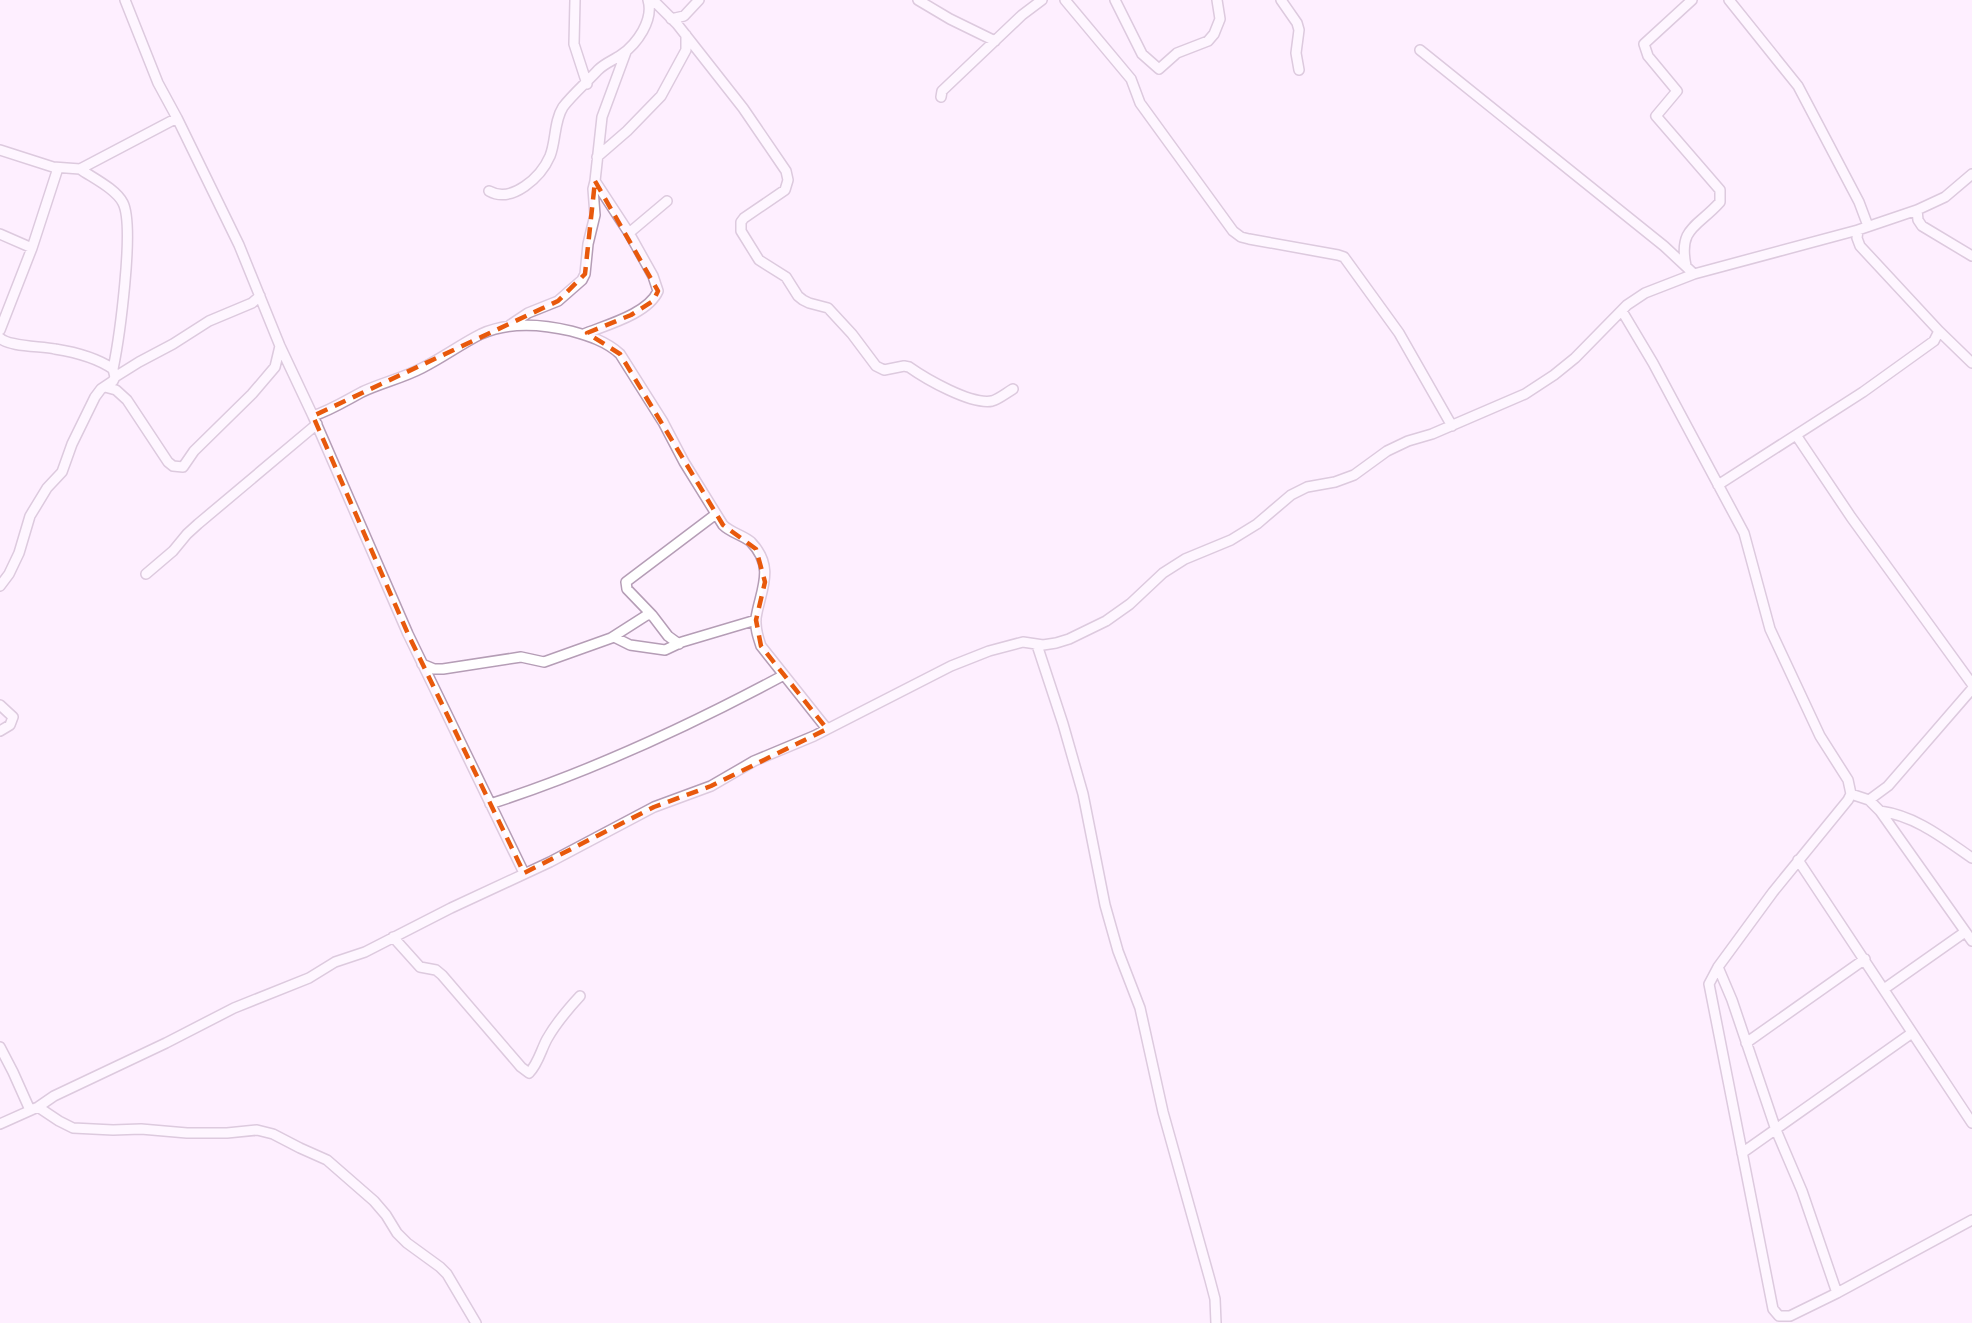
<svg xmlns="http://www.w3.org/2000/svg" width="1972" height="1323" viewBox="0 0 1972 1323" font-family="'Alegreya Sans',sans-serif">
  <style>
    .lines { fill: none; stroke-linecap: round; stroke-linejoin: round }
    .minor-casing { stroke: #b59db6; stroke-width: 12 }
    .minor { stroke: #fff; stroke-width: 9 }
    .marked { fill: none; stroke: #e8590c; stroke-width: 4.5; stroke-dasharray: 12 8; stroke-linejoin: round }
  </style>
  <rect width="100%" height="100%" fill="#feefff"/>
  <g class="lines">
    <g class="minor-casing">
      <path id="minor" d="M125,0L158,83L177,118L239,245L280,346L313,416L408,634L524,873
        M575,0L574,44L587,84
        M653,0L677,24L743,108L786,171L788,180L785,190L744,218L741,222V231L759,260L786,277L798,296L803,300L809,303L828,308L852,334L876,366L884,370L904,366L909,367C926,379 971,405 992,401C999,399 1006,393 1013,389
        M918,0L950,19L995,41
        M1065,0L1131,79L1140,103L1233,231L1241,237L1249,239L1338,255L1344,257L1399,333L1452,426
        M1115,0L1142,54L1159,69L1177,53L1208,41L1214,34L1220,19L1217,0
        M1281,0L1297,23L1299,30L1296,53L1299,70
        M1729,0L1798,86L1859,202L1868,226
        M671,19L684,16L699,0
        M1420,50L1664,246L1694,274
        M941,97L942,91L1022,15L1042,0
        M0,150L53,167L80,169L177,118
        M597,157L627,131L661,96L686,50V35
        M489,191C512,204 541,177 550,156C556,141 554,121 563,107C572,95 588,81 598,70C605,63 614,60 621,55C637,44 654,20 648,0
        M1917,210L1918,220L1922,226L1972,256
        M629,233L667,201
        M0,234L32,248
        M1686,266C1678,227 1698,227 1720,202V190L1656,116L1677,91L1648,56L1644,44L1692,0
        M1622,311L1653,363L1744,533L1770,629L1820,736L1848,780L1851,794L1848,800L1773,892L1718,967L1709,984L1773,1309L1779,1316H1790L1837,1293L1972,1220
        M510,325L528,313L558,301L582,280L585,274L588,244L595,215L593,189L595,181
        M0,330L32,248L58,168
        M1939,331L1972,363
        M584,334C606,325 648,314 658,291L653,276L629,233L595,181L602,117L626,52
        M0,338C9,347 42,346 55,349C74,352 97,358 113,369
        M115,377L139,362L173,344L209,321L252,303L260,296
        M105,387L116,390L127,400L168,462L173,466L183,467L194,451L252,394L275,367L280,346
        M313,416C331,410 345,401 362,392C381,383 403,378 422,368C442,358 461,344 481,334C510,321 542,324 571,331C589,336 606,341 620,354L663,422L684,462L723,525C731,533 743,535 751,542C776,568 760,591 756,618C755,629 758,637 761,646L827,729
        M1796,435L1851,517L1972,684
        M1718,485L1863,392L1934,341L1939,331L1860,246L1857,238L1858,230
        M146,574L173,551L187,534L198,524L317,424
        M0,586L9,574L19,553L30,516L47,488L62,472L72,444L95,397L101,389L113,381L115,377L113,369C119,340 135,227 123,203C116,189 93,178 80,169
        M652,615L627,589L626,582L716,514
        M611,638L647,615H652L668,636L679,644
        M1037,645L1063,724L1083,794L1105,905L1118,951L1140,1008L1163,1112L1210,1280L1215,1299L1216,1323
        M422,664L434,669H443L521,657L544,662L614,637L630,645L665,650L682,642L756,620
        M0,705L13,717L10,725L0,731
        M1851,794L1869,800L1880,811L1972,941
        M1869,800L1888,786L1972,689
        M490,804C593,771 689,726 784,675
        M1880,811C1916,816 1943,838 1972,858
        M1798,860L1972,1123
        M393,937L420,967L436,970L442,975L521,1067L529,1073C538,1064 541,1050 547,1039C556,1023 568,1009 580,996
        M1718,967L1732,1000L1776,1130L1802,1191L1837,1293
        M1884,989L1965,932
        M1746,1043L1865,959
        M0,1047L13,1072L30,1110
        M38,1107L59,1121L73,1128L113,1130L141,1129L187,1133H227L257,1130L273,1134L300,1148L327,1160L374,1201L386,1215L397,1233L407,1243L440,1267L447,1274L476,1323
        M0,1124L38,1107L54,1096L166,1043L234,1008L309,978L335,962L365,952L451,908L550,862L654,807L711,786L754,761L814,736L951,666L989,651L1023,642L1043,645L1056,643L1069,639L1106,621L1130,604L1163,573L1185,559L1231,540L1257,524L1291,495L1307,487L1335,482L1354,475L1387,451L1408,441L1432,434L1525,394L1554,375L1575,358L1627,305L1645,293L1694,274L1858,230L1917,210L1945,197L1972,174
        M1742,1153L1912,1033"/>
    </g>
    <use href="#minor" class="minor"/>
  </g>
  <path d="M0 0H1972V1323H0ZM595,181L658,291L653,301L631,315L587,333L620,354L723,525L756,549L765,582L756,620L761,646L827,729L711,786L654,807L524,873L408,634L313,416L558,301L585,274Z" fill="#feefff" fill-opacity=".55" fill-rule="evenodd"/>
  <path class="marked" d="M595,181L658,291L653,301L631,315L587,333L620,354L723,525L756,549L765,582L756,620L761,646L827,729L711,786L654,807L524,873L408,634L313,416L558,301L585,274Z"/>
</svg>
